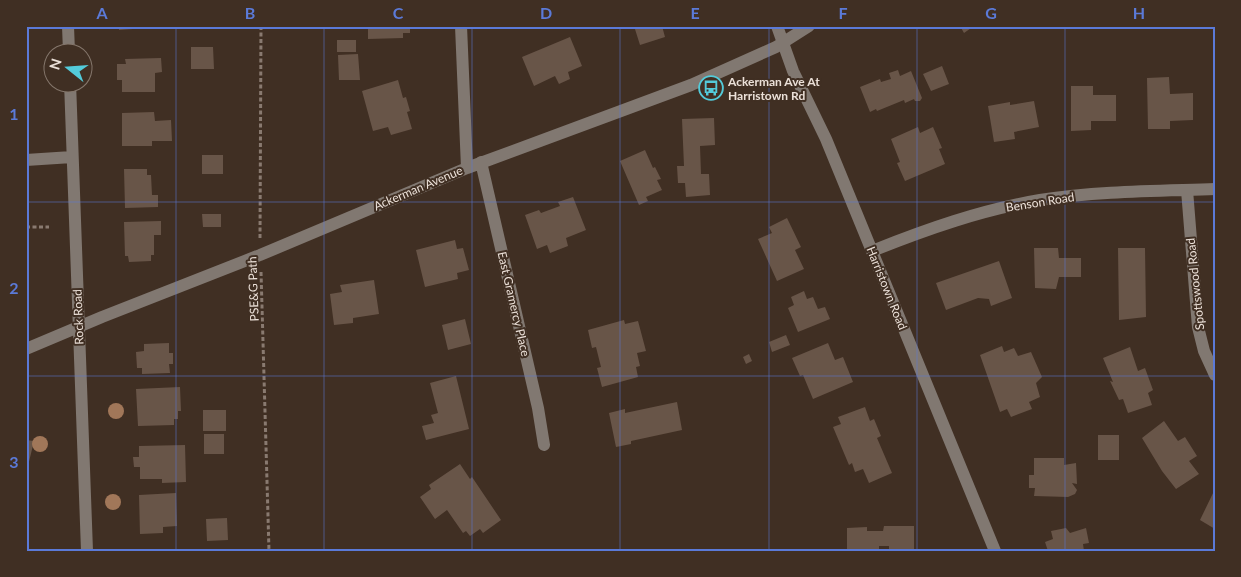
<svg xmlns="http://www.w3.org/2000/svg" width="1241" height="577" viewBox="0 0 1241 577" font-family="Lato,sans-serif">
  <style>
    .building { fill: #685548 }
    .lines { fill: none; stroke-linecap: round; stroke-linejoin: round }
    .path { stroke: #897a70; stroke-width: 3; stroke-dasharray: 4 2.5; stroke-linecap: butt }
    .minor { stroke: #817871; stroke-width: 12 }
    .tree { fill: #a17759 }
    .grid { fill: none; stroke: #5b7ad8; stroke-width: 1; stroke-opacity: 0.55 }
    .labels { text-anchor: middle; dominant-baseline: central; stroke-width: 4; stroke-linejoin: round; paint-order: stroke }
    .poi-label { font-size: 12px; font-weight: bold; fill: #ebe0d8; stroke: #402f23; text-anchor: start }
    .street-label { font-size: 12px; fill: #ebe0d8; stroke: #402f23 }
    .neatline { fill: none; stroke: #5b7ad8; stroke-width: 2 }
    .grid-label { font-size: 16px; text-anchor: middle; font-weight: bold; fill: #5b7ad8 }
  </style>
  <rect width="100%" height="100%" fill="#402f23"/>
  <path class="building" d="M119,26H147V28L119,30Z
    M368,26H410V33H403V38L368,39Z
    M634,26H662L665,37L640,45Z
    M960,26H974L964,33Z
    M570,37L582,66L568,72L570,79L559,84L555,76L534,86L522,57Z
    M337,40H356V52H337Z
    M191,47H213L214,69H191Z
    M358,54L360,80H339L338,55Z
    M161,58L162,72L155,73V92H122V80H117V64H126L125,59Z
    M942,66L949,84L931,91L923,74Z
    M898,70L900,76L911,71L922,98L920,101H915L914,99L905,103L904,100L877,111L876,109L870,112L860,87L880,79L881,82L891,79L889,73Z
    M1169,77L1170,94L1193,93V120L1170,121V129H1148L1147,78Z
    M398,80L403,98L406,97L410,111L407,112L412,129L391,135L388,127L373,131L362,91Z
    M1071,86H1093V95H1116V121H1091V130L1071,131Z
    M1034,101L1039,127L1014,132L1015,139L994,142L988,106L1010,102V105Z
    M154,112L155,121L171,120L172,141H152V146H122V113Z
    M714,118L715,145L700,146L701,174H709L710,195L686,197L685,183H678L677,166H684L682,119Z
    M918,127L920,133L933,127L942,148L939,149L945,164L905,181L897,163L900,162L891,139Z
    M645,150L653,168L655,167L661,179L657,180L662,190L646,197L648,201L639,205L620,161Z
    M202,155H223V174H202Z
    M124,169H147V175H151L152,195H158V207L125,208Z
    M573,197L586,230L566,238L568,246L550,253L547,245L537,249L525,215L539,210L541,213L560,206L558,202Z
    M202,214H221V227H203Z
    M787,218L801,247L795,250L804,269L777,281L758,239L772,233L769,227Z
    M161,221V235H154V255H151V261L129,262L128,256H125L124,222Z
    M455,240L457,249L463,248L469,270L457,273L458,279L425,287L416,250Z
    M1034,248H1058L1059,258H1081V277H1059L1056,289L1035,288Z
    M1118,248H1145L1146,317L1119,320Z
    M999,261L1012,298L991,306L989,299L978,298L946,310L936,283Z
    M374,280L379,314L353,318V323L334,325L330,294L342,292L340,285Z
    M804,291L807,299L813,297L818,309L825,307L830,319L798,332L788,308L794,305L791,297Z
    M465,319L471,344L448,350L442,325Z
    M624,320L625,324L638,321L646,351L637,353L640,366L636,367L638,377L602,387L597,368L601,367L596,347L592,348L588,330Z
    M786,335L790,345L772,352L769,342Z
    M169,343V353H173V364H169L170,373L142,374V368H137L136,352L144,351V344Z
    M828,343L835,360L843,357L853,382L813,399L803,375L800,376L792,358Z
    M1002,346L1004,352L1014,348L1018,356L1031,352L1042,377L1036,383L1040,397L1029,402L1032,409L1011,417L1007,409L1000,412L980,355Z
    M1130,347L1138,371L1145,368L1153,390L1148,393L1152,405L1128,413L1123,399L1119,400L1110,381L1113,382L1103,358Z
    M749,354L752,361L746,364L743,357Z
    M456,376L469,429L426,440L422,426L434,423L431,415L438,413L430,383Z
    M180,387L181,411H178V419H174V425L138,426L136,389Z
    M677,402L682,430L631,441V444L616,447L609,413L625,409V413Z
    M865,407L870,421L874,419L881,436L877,438L892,473L869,483L863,469L855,472L852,463L849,465L833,427L841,424L838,417Z
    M203,410H226V431H203Z
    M1164,421L1178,441L1185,437L1197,456L1189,461L1199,474L1176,489L1162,471L1142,438Z
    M204,434H224V454H204Z
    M1098,435H1119V460H1098Z
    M26,440L34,441L27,470L26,469Z
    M185,445L186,482L162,483V479H140V467H134L133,457H139V446Z
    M1034,458H1064V465L1076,463L1077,484L1072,483L1077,490L1075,494L1068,497L1034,496L1035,488H1029V475H1034Z
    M460,464L470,479L472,477L501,520L483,533L480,529L470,536L466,531L463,533L447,510L435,519L420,497L431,489L429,485Z
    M1215,489V529L1200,520Z
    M176,493L177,526L163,527V533L140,534L139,495Z
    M227,518L228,540L207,541L206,519Z
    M884,526H914V550H889V546H879V551H847V528L867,527V531H883Z
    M1066,528L1070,533L1086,528L1089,543L1083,544L1084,551H1048L1045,542L1053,539L1051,531Z"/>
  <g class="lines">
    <path class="path" d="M26,227H49
      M260,238L261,26
      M261,272L269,551"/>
    <path class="minor" d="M68,26L69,52
      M461,26L467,168
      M777,26L793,71L826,139L995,551
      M70,82L87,551
      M26,160L72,157
      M481,162L538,408L544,445
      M1187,190L1198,327L1204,351L1215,375
      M872,251C927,229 981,210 1040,200C1097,191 1156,191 1215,189
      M26,349L102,317L260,255L467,168L691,85L776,47L809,26"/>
  </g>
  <g class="tree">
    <circle cx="116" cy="411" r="8"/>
    <circle cx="40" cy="444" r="8"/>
    <circle cx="113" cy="502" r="8"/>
  </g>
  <path class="grid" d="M176,26V551M324,26V551M472,26V551M620,26V551M769,26V551M917,26V551M1065,26V551M26,202H1215M26,376H1215"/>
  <defs>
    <g id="bus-ring" transform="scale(1.25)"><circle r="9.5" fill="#402f23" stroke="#53cbda" stroke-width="1.5"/><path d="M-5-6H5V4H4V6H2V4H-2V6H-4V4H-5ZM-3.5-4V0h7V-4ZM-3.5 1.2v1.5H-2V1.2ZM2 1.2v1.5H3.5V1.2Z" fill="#53cbda"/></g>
  </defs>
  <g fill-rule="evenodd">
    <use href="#bus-ring" x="711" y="88"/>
  </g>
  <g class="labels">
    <g class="poi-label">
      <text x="728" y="81">Ackerman Ave At<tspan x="728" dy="14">Harristown Rd</tspan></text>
    </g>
    <g class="street-label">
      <text transform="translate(418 188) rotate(-23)">Ackerman Avenue</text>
      <text transform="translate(1040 202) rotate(-9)">Benson Road</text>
      <text transform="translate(1195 284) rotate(-96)">Spottswood Road</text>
      <text transform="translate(887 288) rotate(68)">Harristown Road</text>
      <text transform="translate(253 289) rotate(-92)">PSE&amp;G Path</text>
      <text transform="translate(514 304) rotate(77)">East Gramercy Place</text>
      <text transform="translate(78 317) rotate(-92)">Rock Road</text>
    </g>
  </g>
  <rect width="1241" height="577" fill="none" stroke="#402f23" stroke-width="55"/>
  <g transform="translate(68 68) rotate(287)"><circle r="24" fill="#402f23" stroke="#84766b"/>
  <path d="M0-4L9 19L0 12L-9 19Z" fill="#53cbda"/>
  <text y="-8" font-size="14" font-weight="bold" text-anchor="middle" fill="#ebe0d8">N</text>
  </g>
  <rect x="28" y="28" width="1186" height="522" class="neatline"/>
  <g class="grid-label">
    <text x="102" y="19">A</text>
    <text x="250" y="19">B</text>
    <text x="398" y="19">C</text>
    <text x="546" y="19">D</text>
    <text x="695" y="19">E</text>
    <text x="843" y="19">F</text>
    <text x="991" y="19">G</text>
    <text x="1139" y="19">H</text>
    <text x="14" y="120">1</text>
    <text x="14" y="294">2</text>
    <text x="14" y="468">3</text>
  </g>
</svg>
